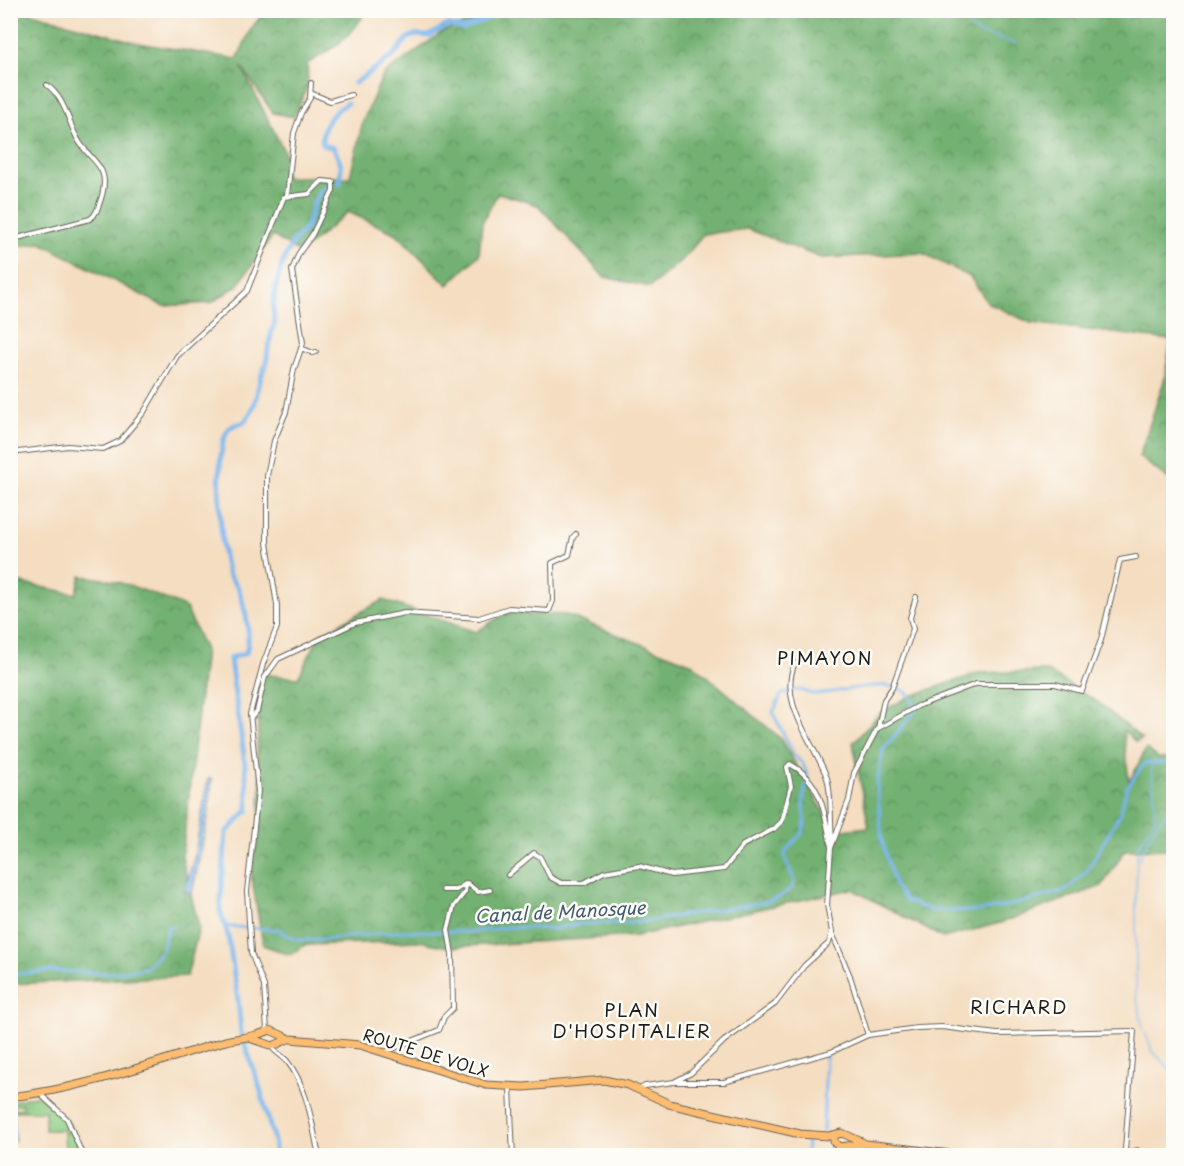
<svg xmlns="http://www.w3.org/2000/svg" width="1184" height="1166" viewBox="0 0 1184 1166" font-family="'Playpen Sans',sans-serif">
  <style>
    .grass { fill: url(#grass-tufts); stroke: #567550; stroke-width: 1.5 }
    .forest { fill: url(#forest-crowns); stroke: #486647; stroke-width: 1.5 }
    .water { fill: url(#water-ripples); stroke: #4b6984; stroke-width: 1.5 }
    .lines { fill: none; stroke-linecap: round; stroke-linejoin: round }
    .stream { stroke: #7ab6ec; stroke-width: 1.5 }
    .canal { stroke: #7ab6ec; stroke-width: 3 }
    .river { stroke: #7ab6ec; stroke-width: 5 }
    .minor-casing { stroke: #686055; stroke-width: 6 }
    .primary-casing { stroke: #686055; stroke-width: 9 }
    .minor { stroke: #fff; stroke-width: 4 }
    .primary { stroke: #fdbc70; stroke-width: 7 }
    .labels { text-anchor: middle; dominant-baseline: central; stroke-width: 5; stroke-linejoin: round; paint-order: stroke }
    .street-label { font-size: 16px; fill: #1c1c1c; stroke: #fdfcf7 }
    .neighbourhood-label { font-size: 18px; letter-spacing: 1.5px; fill: #1c1c1c; stroke: #fdfcf7 }
    .water-label { font-size: 18px; font-style: italic; fill: #425a6f; stroke: #fdfcf7 }
  </style>
  <defs>
    <pattern id="grass-tufts" width="24" height="20" patternUnits="userSpaceOnUse" patternTransform="scale(1.5)"><rect width="24" height="20" fill="#8fce85"/><path d="M3 7l-1-3M5 7V3M7 7l1-3M15 17l-1-3M17 17v-4M19 17l1-3" fill="none" stroke="#7bb072"/></pattern>
    <pattern id="forest-crowns" width="20" height="18" patternUnits="userSpaceOnUse" patternTransform="scale(1.5)"><rect width="20" height="18" fill="#73b172"/><path d="M2 6a3 3 0 1 1 6 0M12 15a3 3 0 1 1 6 0" fill="none" stroke="#5e8f5d"/></pattern>
    <pattern id="water-ripples" width="26" height="14" patternUnits="userSpaceOnUse" patternTransform="scale(1.5)"><rect width="26" height="14" fill="#7ab6ec"/><path d="M2 4q2-2 4 0t4 0M15 11q2-2 4 0t4 0" fill="none" stroke="#6393be"/></pattern>
  </defs>
  <rect width="100%" height="100%" fill="#fdfcf7"/>
  <filter id="ink" filterUnits="userSpaceOnUse"><feTurbulence type="fractalNoise" baseFrequency=".0167" numOctaves="2"/><feDisplacementMap in="SourceGraphic" scale="12" xChannelSelector="R" yChannelSelector="G"/><feConvolveMatrix kernelMatrix="1 2 1 2 8 2 1 2 1" color-interpolation-filters="sRGB"/></filter>
  <filter id="wash" filterUnits="userSpaceOnUse"><feTurbulence type="fractalNoise" baseFrequency=".008" numOctaves="4" result="noise"/><feDisplacementMap in="SourceGraphic" scale="24" xChannelSelector="R" yChannelSelector="G"/><feGaussianBlur stdDeviation="1.35" result="paint"/><feColorMatrix in="noise" values="0 0 0 0 0 0 0 0 0 0 0 0 0 0 0 0 0 1.4 0 .05"/><feComposite in="paint" operator="in"/></filter>
  <g filter="url(#wash)">
    <rect width="100%" height="100%" fill="#f4ddc0"/>
    <path class="grass" d="M38,1095L69,1123L81,1154L65,1149L64,1130H45V1111H13L15,1141H11V1110L23,1108L22,1104L11,1106L10,1102Z"/>
    <path class="forest" d="M10,11H25L138,43L237,59L251,29L265,11H365C354,37 331,49 307,64L308,85L294,117L273,113L241,66L286,155L285,177H350L363,121L383,75L444,31L501,11H1173V482L1139,457L1164,381L1171,340L1031,323L988,303L970,277L923,253L821,258L748,229L703,234L687,255L650,287L604,277L538,205L498,193L482,223L479,255L448,285L397,234L348,212L300,253L273,236L237,286L211,303L163,306L41,243L11,247Z
      M81,576C119,579 151,592 186,608L205,650L182,857L199,928L187,976L11,984V581L76,594Z
      M383,600L476,632L506,613L566,615L693,664L781,739L835,831L869,827L853,743L881,712L911,696L978,673L1047,671L1098,702L1142,739L1136,742L1123,730L1129,782L1146,749L1159,758L1173,759V849L1125,850L1102,886L1000,923L943,938L852,889L636,936L449,947L419,941L305,945L290,955L263,945L251,874L259,829L261,787L257,754L260,674L298,678L320,634Z"/>
    <path class="water" d="M212,778L207,821L192,893L184,891L194,859L208,779Z"/>
    <g class="lines">
      <path class="stream" d="M947,10L980,34L1015,43
        M1139,859L1154,827L1174,804
        M1143,1028L1136,994V893L1137,849L1153,821L1155,808L1151,765
        M1145,1033L1153,1052L1174,1073"/>
      <path class="canal" d="M793,690C803,688 807,694 815,694C839,695 912,666 915,711L883,750L877,784L882,841L895,886L906,901L931,910L978,911L1016,904L1067,890L1088,869L1120,814L1127,787L1145,763H1174
        M225,926L247,928
        M251,928L282,930L284,933
        M282,933L298,940L328,939L407,931L472,932L508,927L554,929L580,924L635,923L766,902L780,897L793,887C796,872 784,866 785,852L803,832L805,820L803,800L808,778L803,764L794,755L773,713L781,695L791,691
        M10,975L47,971L109,973L146,968L162,951L168,927L173,926
        M823,1130L826,1055
        M10,1138L14,1136L13,1111
        M806,1156L807,1141"/>
      <path class="river" d="M355,83L393,56L408,38L415,35L429,36L448,25L464,29L507,10
        M340,184L341,165L334,148L323,145C319,127 333,112 347,103
        M275,1156V1145L260,1088L241,1033L238,1000L228,935L220,910L226,833L248,810C247,757 236,710 230,658L246,653C252,635 245,608 239,590C236,583 229,578 227,571C220,546 214,450 228,430C232,425 237,424 243,423C261,405 254,384 267,363C266,356 271,331 275,323C269,303 281,257 295,240C299,235 304,232 307,226C313,210 312,196 328,186"/>
    </g>
  </g>
  <g filter="url(#ink)">
    <g class="lines">
      <g class="minor-casing">
        <path id="minor" d="M313,94L330,101L351,95
          M287,195L294,133L301,113L310,98L311,83
          M10,240L90,219C97,214 98,207 101,199C112,164 90,163 77,138C67,118 65,99 47,85
          M301,348L313,353L316,352
          M10,453L68,446L103,449L120,441L144,412L177,356L247,291L284,197L309,194L322,181L333,182V191L312,235L299,253L292,270L303,343L294,369L286,412L274,441L267,476V543L277,605V627L263,664L250,714L258,791L247,891L251,953L264,986L267,1030
          M795,663C777,702 816,745 827,778C832,796 830,819 832,838
          M251,718L257,711L265,677L278,659L355,623L405,613L479,618L509,608L549,611L553,601L552,563L569,555L573,537L576,534
          M878,728L884,700L892,688L913,629L910,618L916,597
          M508,875L534,853L540,857L550,877L561,883H584L604,872L639,866L672,875L724,869L743,845L774,829L782,821L791,786L787,767L790,764C822,781 825,814 831,847
          M443,890H456L467,883L478,892L490,890
          M832,933L850,976L868,1035
          M270,1045C275,1053 282,1055 287,1061C308,1087 312,1124 319,1156
          M385,1052L439,1030L444,1017L453,1008L452,954L448,930L454,906L465,892L466,883
          M675,1082H724L831,1052L868,1035L917,1028L942,1027L997,1034L1134,1031L1125,1150L1127,1153L1137,1150L1141,1153
          M510,1087L513,1156
          M638,1090L645,1086L674,1082L691,1073L724,1041L775,1004L804,966L829,943L832,932L827,905L831,848L849,800L854,773L877,729L918,706L976,684H1055L1082,691L1101,640L1120,560L1136,557
          M39,1093L67,1119L83,1156
          M835,1156L837,1147"/>
      </g>
      <g class="primary-casing">
        <path id="primary" d="M252,1039L273,1046L288,1039
          M10,1097C83,1089 152,1063 222,1042C239,1037 255,1038 270,1030L290,1039L360,1045L486,1085L524,1087L604,1080L628,1085L672,1105
          M669,1104L800,1134L829,1136L842,1133L866,1144
          M834,1136V1142L839,1147L866,1144L968,1156"/>
      </g>
      <use href="#minor" class="minor"/>
      <use href="#primary" class="primary"/>
    </g>
  </g>
  <g class="labels">
    <g class="street-label">
      <text transform="translate(426 1052) rotate(17)">ROUTE DE VOLX</text>
    </g>
    <g class="neighbourhood-label">
      <text x="825" y="657">PIMAYON</text>
      <text x="1019" y="1006">RICHARD</text>
      <text x="632" y="1009">PLAN<tspan x="632" dy="21">D'HOSPITALIER</tspan></text>
    </g>
    <g class="water-label">
      <text transform="translate(560 911) rotate(-3)">Canal de Manosque</text>
    </g>
  </g>
  <rect width="1184" height="1166" fill="none" stroke="#fdfcf7" stroke-width="36"/>
</svg>
